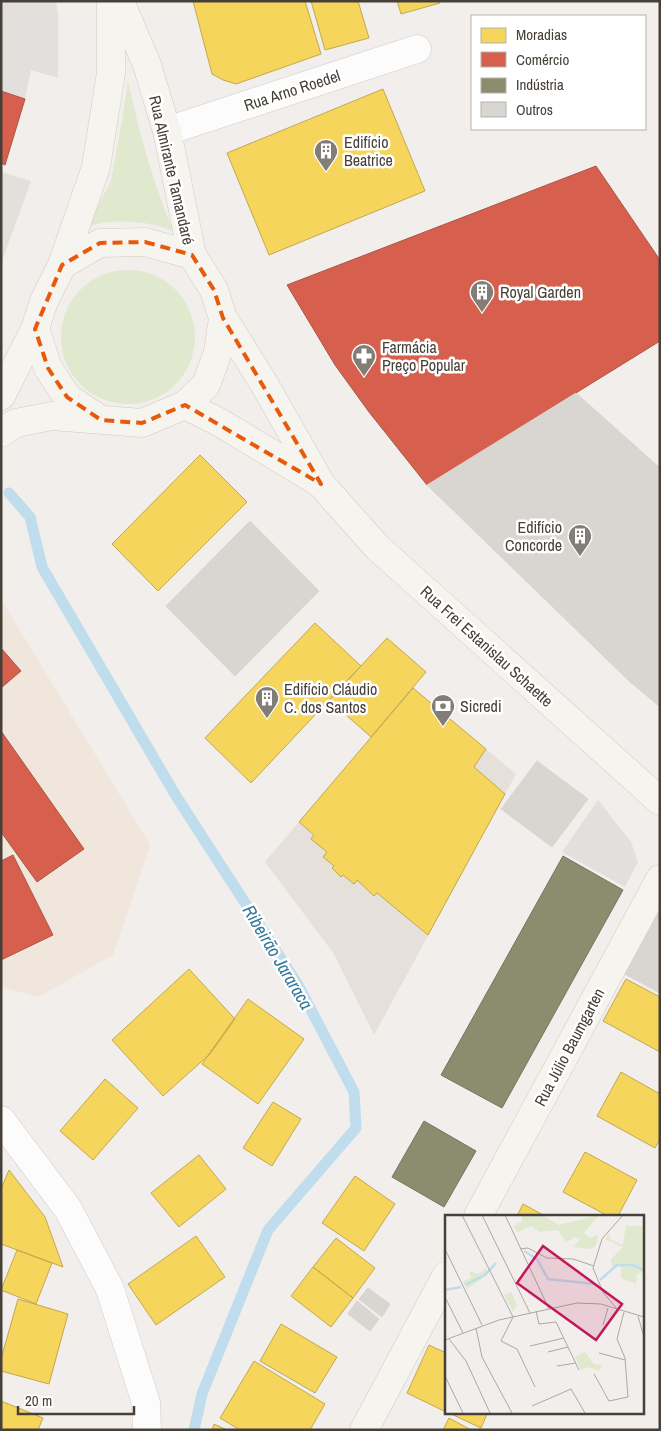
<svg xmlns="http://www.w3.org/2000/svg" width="661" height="1431" viewBox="0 0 661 1431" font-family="'Archivo Narrow',sans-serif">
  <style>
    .residential { fill: #e5e0d9 }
    .commercial { fill: #f0e6dc }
    .green { fill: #e0e9cd }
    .parking { fill: #e3dfdc }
    .homes { fill: #f6d55c; stroke: #c2a851 }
    .shops { fill: #d6604d; stroke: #ab5647 }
    .industry { fill: #8c8c6e; stroke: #77755e }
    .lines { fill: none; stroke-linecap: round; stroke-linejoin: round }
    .stream { stroke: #bfddec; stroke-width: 11 }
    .building { fill: #d9d6d2; stroke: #d9d5d1 }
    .street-casing { stroke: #cfccc9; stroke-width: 29 }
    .secondary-casing { stroke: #d0cac2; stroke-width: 29 }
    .street { stroke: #fdfcfc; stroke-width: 28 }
    .secondary { stroke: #f6f4ef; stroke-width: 28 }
    .marked { fill: none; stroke: #e8590c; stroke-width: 4; stroke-dasharray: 10 6; stroke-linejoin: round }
    .labels { text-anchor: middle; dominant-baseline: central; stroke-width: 5; stroke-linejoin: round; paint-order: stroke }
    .street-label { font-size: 16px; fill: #474038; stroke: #fff }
    .poi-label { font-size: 16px; fill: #474038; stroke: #fff; text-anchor: start }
    .water-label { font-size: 18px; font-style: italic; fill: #33789c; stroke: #fff }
    .inset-river { fill: none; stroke: #bfddec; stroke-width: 2.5 }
    .inset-road { fill: none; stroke: #ada8a3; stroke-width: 1 }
    .view { fill: #c2185b; fill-opacity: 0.15; stroke: #c2185b; stroke-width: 2.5 }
    .inset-edge { fill: none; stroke: #474038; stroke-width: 2.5 }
  </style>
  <rect width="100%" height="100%" fill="#f1eeeb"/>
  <path class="residential" d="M413,688L516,774L374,1035L334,954L265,862Z"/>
  <path class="commercial" d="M1,599L150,845L113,955L38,997L1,987Z"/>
  <path class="green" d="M128,81C139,133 153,182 173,231C167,229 160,226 154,225C135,220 105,220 87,227L111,181L122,121Z
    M61 337a67 67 0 1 1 134 0a67 67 0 1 1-134 0Z"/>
  <path class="parking" d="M1,1H56L58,15V78L31,70L25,99L1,91Z
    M1,172L31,181L1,264Z
    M598,800L631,842L638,862L625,887L562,852Z"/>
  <path class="homes" d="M193,1H305L321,54L236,84L223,80L212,74Z
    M311,1H358L369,38L325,50Z
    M397,1H440V3L401,14Z
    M383,89L425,191L269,255L227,153Z
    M200,455L247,502L158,591L112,544Z
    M315,623L361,666L251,783L205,738Z
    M387,638L426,672L371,737L329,700Z
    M413,688L486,749L474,767L505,794L428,935L377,893L374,896L357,880L354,884L343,875L341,877L332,868L334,866L323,857L327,852L311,839L314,835L299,822Z
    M189,969L235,1019L210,1054L163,1096L112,1040Z
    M626,979L660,997V1052L603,1021Z
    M248,999L304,1039L258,1104L202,1064Z
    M621,1072L660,1094V1139L655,1148L597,1116Z
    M105,1079L138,1108L93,1160L60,1131Z
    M273,1102L301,1119L272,1166L243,1148Z
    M585,1152L637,1180L618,1216H608L563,1192Z
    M199,1155L226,1189L179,1227L151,1193Z
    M9,1170L45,1217L63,1267L1,1244V1189Z
    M355,1176L395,1204L364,1251L322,1223Z
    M523,1204L545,1216H517Z
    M196,1236L225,1277L156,1325L128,1284Z
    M336,1238L375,1268L353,1298L313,1267Z
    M17,1250L52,1263L36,1304L1,1290Z
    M313,1267L353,1298L331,1327L291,1296Z
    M18,1299L68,1314L49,1384L1,1371V1359Z
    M281,1324L337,1357L315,1393L260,1361Z
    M429,1345L446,1353V1412L407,1393Z
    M254,1361L325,1404L310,1430H240L220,1418Z
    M1,1401L43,1418L38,1430H1Z
    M447,1412H488L481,1428Z
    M449,1418L471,1430H443Z
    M214,1424L227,1430H212Z"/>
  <path class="shops" d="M1,91L25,99L5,165L1,163Z
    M596,166L660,260V341L427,485L369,412L335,365L287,285Z
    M1,648L21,671L1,688Z
    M1,731L84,849L37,882L1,832Z
    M13,855L53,935L1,960V861Z"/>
  <path class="industry" d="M563,856L623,890L502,1108L441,1075Z
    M424,1121L476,1151L444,1207L392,1177Z"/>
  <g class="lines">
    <path class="stream" d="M9,493L30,517L42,567L176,796L298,985L354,1092L356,1128L268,1230L202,1394L194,1430"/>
  </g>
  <path class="building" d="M576,393L660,468V629L629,681L427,485Z
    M250,521L319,591L235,676L166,606Z
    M660,629V707L629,681Z
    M537,761L588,799L552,847L501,809Z
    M660,895V993L619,971Z
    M368,1288L390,1304L382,1317L359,1299Z
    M357,1301L379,1319L370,1331L348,1314Z"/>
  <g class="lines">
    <g class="street-casing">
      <path id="street" d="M167,131L417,49
        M1,1120L68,1209L110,1289L146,1403L147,1430"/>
    </g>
    <g class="secondary-casing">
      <path id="secondary" d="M62,265L100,243L145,242L192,255
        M223,318L263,382L321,484L377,547L660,801
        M35,329L48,368L67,397L101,420
        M1,396L35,329L44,301L62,265L96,167L111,73V1
        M185,405L219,422L320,483
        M1,433L16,423L52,416L142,423L185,405L206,385L218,352L223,318L214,290L192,255L167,131L147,65L120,1
        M478,1216L660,879
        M364,1430L446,1276"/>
    </g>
    <use href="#street" class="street"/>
    <use href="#secondary" class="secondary"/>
  </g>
  <path class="marked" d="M145,242L192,255L214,290L223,318L321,484L185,405L142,423L101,420L67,397L48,368L35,329L62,265L100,243Z"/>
  <defs>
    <g id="building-pin" transform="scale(1.25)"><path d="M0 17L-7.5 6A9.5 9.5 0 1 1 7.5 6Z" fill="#827d77" stroke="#fff"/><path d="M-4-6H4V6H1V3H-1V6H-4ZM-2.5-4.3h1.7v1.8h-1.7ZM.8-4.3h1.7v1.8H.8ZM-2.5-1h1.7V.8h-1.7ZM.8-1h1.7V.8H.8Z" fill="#fff"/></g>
    <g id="pharmacy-pin" transform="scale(1.25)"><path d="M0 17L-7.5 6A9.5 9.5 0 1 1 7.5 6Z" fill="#827d77" stroke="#fff"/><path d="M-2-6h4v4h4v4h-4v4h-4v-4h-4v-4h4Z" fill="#fff"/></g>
    <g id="bank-pin" transform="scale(1.25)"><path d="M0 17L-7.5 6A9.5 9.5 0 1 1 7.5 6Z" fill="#827d77" stroke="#fff"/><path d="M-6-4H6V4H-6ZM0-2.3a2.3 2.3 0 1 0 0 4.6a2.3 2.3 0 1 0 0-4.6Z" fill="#fff"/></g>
  </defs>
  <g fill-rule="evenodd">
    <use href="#building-pin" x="326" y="151"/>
    <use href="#building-pin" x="482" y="292"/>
    <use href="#pharmacy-pin" x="364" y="356"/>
    <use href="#building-pin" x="580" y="536"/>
    <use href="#building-pin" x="267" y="698"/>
    <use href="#bank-pin" x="443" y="706"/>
  </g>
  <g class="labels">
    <g class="street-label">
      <text transform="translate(292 90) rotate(-18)">Rua Arno Roedel</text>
      <text transform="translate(172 170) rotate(77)">Rua Almirante Tamandaré</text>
      <text transform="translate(487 646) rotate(42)">Rua Frei Estanislau Schaette</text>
      <text transform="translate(569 1047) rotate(-62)">Rua Júlio Baumgarten</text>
    </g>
    <g class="poi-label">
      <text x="344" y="142">Edifício<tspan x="344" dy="18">Beatrice</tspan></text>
      <text x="500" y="292">Royal Garden</text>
      <text x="382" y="347">Farmácia<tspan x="382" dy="18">Preço Popular</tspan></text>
      <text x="562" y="527" text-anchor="end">Edifício<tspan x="562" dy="18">Concorde</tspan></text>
      <text x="284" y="689">Edifício Cláudio<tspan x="284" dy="18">C. dos Santos</tspan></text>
      <text x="460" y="706">Sicredi</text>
    </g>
    <g class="water-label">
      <text transform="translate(278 957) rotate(59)">Ribeirão Jararaca</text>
    </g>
  </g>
  <g transform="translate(445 1215)">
    <rect width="199" height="199" fill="#f1eeeb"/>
    <path d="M77,0H98L113,10L154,0L139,18L145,23L153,20L151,30L146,34L128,32L135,24L130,22L121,27L113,15L94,17L86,11L73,17L68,12L77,6ZM181,11H199V57L192,59L191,69L176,63V52L167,51L166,44L178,32L160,24L164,20L166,25L178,30ZM41,53L43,59L22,74L18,66L26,63L24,56L33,59ZM66,77L72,90L68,97L59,80ZM140,137L149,149L157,150L154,156L144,152L136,155L130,142Z" fill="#e0e9cd"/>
    <path class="inset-river" d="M79,36L92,44L103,64L150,69M155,65L172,50H188L199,55M20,70L40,60L51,48M0,75L16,72"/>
    <path class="inset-road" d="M17,0L68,102L56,126L72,134L90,172M37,0L85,98M60,0L104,94M0,34L37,110M75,34L83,33L102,43L128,44L149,51M0,82L18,118M172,94L158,77L148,53L157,24L178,0M91,96L94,109L111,107L134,155M193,101L199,122M158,110L163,93M31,113L37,142L67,198M4,124L21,146L45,198M0,125L54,105L132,88L156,89L199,102M85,131L119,123M103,137L123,132M154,138L180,145M112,151L131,148M149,159L164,186L183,182L180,143L172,124L179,97M0,161L18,198M87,191L126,174L140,198"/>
    <path class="view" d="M98,31L177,89L151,125L72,68Z"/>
    <rect width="199" height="199" class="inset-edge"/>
  </g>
  <rect width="661" height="1431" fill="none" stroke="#474038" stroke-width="5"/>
  <rect x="471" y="15" width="175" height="115" fill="#ffffff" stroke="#b5b3af"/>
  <rect x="481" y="28" width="25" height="15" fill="#f6d55c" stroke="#b5b3af"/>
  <text x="516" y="40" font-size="15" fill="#474038">Moradias</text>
  <rect x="481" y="52" width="25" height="15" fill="#d6604d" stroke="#b5b3af"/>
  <text x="516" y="65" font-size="15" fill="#474038">Comércio</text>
  <rect x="481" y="78" width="25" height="15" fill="#8c8c6e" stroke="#b5b3af"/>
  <text x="516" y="90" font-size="15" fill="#474038">Indústria</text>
  <rect x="481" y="102" width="25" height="15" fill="#d9d6d2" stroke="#b5b3af"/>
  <text x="516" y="115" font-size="15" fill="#474038">Outros</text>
  <path d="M18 1406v8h116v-8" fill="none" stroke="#474038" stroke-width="2.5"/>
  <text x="25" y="1406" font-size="15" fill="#474038" stroke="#ffffff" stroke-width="4" paint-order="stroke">20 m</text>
</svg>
